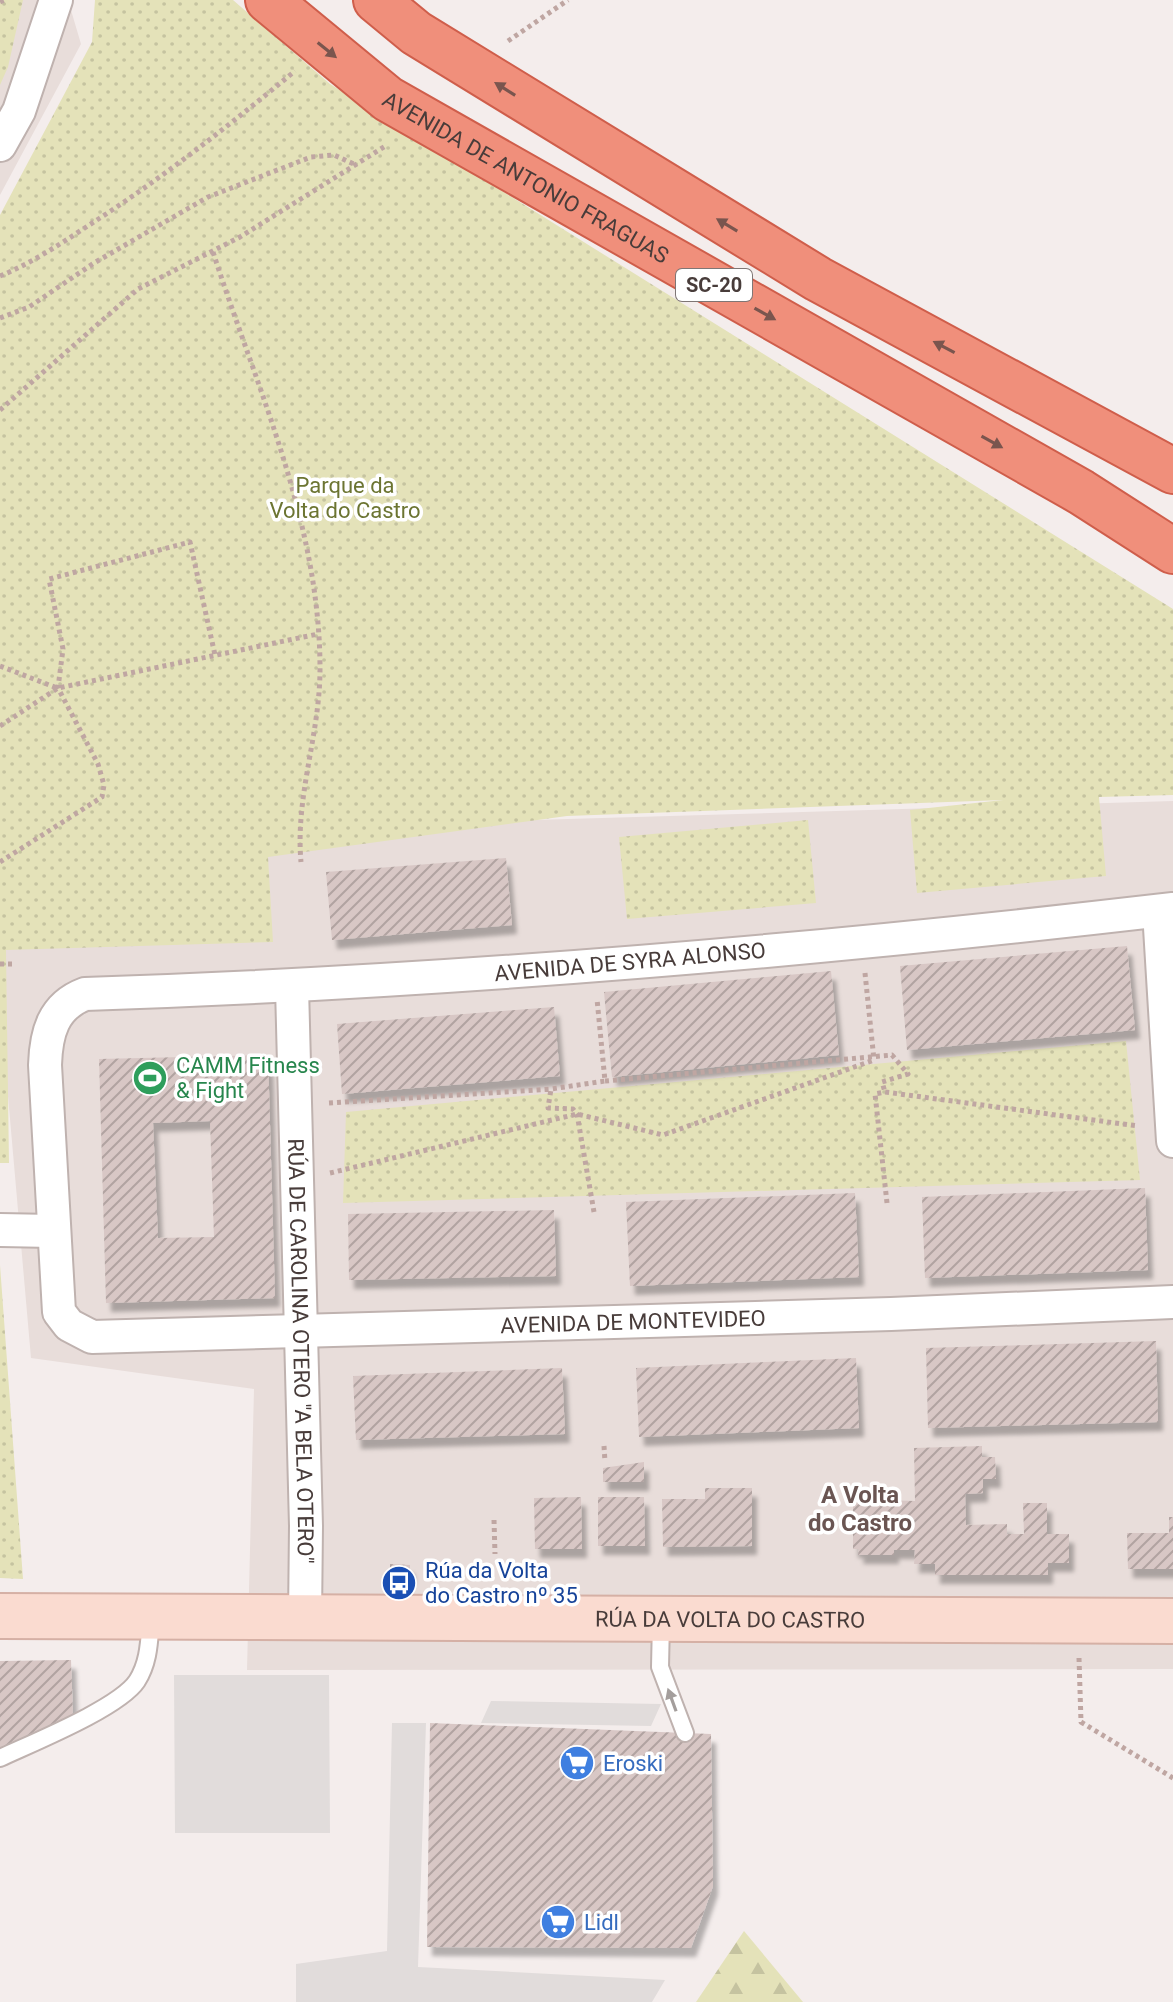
<svg xmlns="http://www.w3.org/2000/svg" width="1173" height="2002" viewBox="0 0 1173 2002" font-family="Roboto,sans-serif">
  <style>
    .residential { fill: #e8ddda }
    .green { fill: url(#green-dots) }
    .forest { fill: url(#forest-firs) }
    .parking { fill: #e1dcdb }
    .building { fill: url(#building-hatch); fill-rule: evenodd; filter: url(#shadow) }
    .lines { fill: none; stroke-linecap: round; stroke-linejoin: round }
    .lane-casing { stroke: #bfb2af; stroke-width: 20 }
    .street-casing { stroke: #bfb2af; stroke-width: 36 }
    .secondary-casing { stroke: #d5b0a5; stroke-width: 48 }
    .highway-casing { stroke: #cf5e4b; stroke-width: 48 }
    .path { stroke: #bfa6a2; stroke-width: 5; stroke-dasharray: 4 4; stroke-linecap: butt }
    .lane { stroke: #fff; stroke-width: 16 }
    .street { stroke: #fff; stroke-width: 32 }
    .secondary { stroke: #fadbd0; stroke-width: 44 }
    .highway { stroke: #f08f7b; stroke-width: 44 }
    .oneway { fill: #7a554e }
    .oneway2 { fill: #a49e9c }
    .labels { text-anchor: middle; dominant-baseline: central; stroke-width: 7; stroke-linejoin: round; paint-order: stroke }
    .shield { fill: #fff; stroke: #7f7675; stroke-width: 2 }
    .shield-label { font-size: 20px; font-weight: bold; fill: #483c3a }
    .street-label { font-size: 22px; fill: #483c3a; stroke: #fff }
    .park-label { font-size: 22px; fill: #6c7532; stroke: #fff }
    .leisure-label { font-size: 22px; fill: #27864d; stroke: #fff; text-anchor: start }
    .transit-label { font-size: 22px; fill: #164399; stroke: #fff; text-anchor: start }
    .shop-label { font-size: 22px; fill: #366cbe; stroke: #fff; text-anchor: start }
    .neighbourhood-label { font-size: 24px; font-weight: bold; fill: #6a5552; stroke: #fff }
  </style>
  <defs>
    <pattern id="green-dots" width="8" height="8" patternUnits="userSpaceOnUse" patternTransform="scale(2)"><rect width="8" height="8" fill="#e4e2b9"/><path d="M2 2h.1M6 6h.1" fill="none" stroke="#c5c3a0" stroke-width="1.8" stroke-linecap="round"/></pattern>
    <pattern id="forest-firs" width="22" height="20" patternUnits="userSpaceOnUse" patternTransform="scale(2)"><rect width="22" height="20" fill="#e4e2b9"/><path d="M5 1l3.5 6h-7zM16 11l3.5 6h-7z" fill="#c5c3a0"/></pattern>
    <pattern id="building-hatch" width="6" height="6" patternUnits="userSpaceOnUse" patternTransform="scale(2)"><rect width="6" height="6" fill="#d8c7c5"/><path d="M-1 1l2-2M0 6l6-6M5 7l2-2" fill="none" stroke="#b1a3a1"/></pattern>
    <filter id="shadow"><feDropShadow dx="5" dy="9" stdDeviation="2" flood-color="#0004"/></filter>
  </defs>
  <rect width="100%" height="100%" fill="#f4edec"/>
  <path class="residential" d="M0,0H68L81,44L0,195Z
    M1173,801V1669L247,1670L254,1389L31,1358L0,1005V934L247,847L368,825Z"/>
  <path class="green" d="M0,0H23L8,67L0,85Z
    M95,0H233L330,84L1173,609V795L1099,797L1106,876L917,893L910,810L1003,800L567,816L268,857L273,942L6,950L9,1163H0V215L92,42Z
    M808,820L816,903L627,919L619,837Z
    M1126,1041L1140,1180L343,1203L346,1112Z
    M0,1265L23,1579L0,1578Z"/>
  <path class="forest" d="M744,1931L803,2002H696Z"/>
  <path class="parking" d="M174,1675H329L330,1833H175Z
    M491,1701L661,1704L651,1726L481,1723Z
    M392,1723H426L418,1967L665,1980L652,2002H296V1964L387,1951Z"/>
  <path class="building" d="M506,858L512,925L332,940L326,872Z
    M1127,946L1135,1030L907,1050L900,966Z
    M831,971L839,1055L612,1077L604,992Z
    M554,1007L560,1076L342,1094L337,1024Z
    M268,1055L275,1298L106,1303L99,1059ZM210,1121L214,1237L158,1238L153,1123Z
    M1145,1188L1148,1270L925,1278L922,1197Z
    M855,1193L859,1277L630,1286L626,1202Z
    M554,1210L556,1276L349,1280L348,1214Z
    M1156,1341L1158,1422L928,1428L926,1348Z
    M856,1358L859,1428L639,1437L636,1368Z
    M562,1368L565,1434L356,1440L353,1376Z
    M982,1446V1457H995L996,1479H983V1493L965,1494L966,1525L1007,1524V1534H1024L1023,1503H1047V1534H1069V1563H1048V1575H935V1564H914L915,1550H894V1555H858L859,1549H853V1499L915,1501L914,1448Z
    M644,1462V1482H603V1468Z
    M705,1488H752V1546L663,1547L662,1499H705Z
    M581,1497L582,1549H535L534,1498Z
    M598,1497H644L645,1546H598Z
    M1169,1517H1173V1569H1128L1127,1533H1169Z
    M390,1564L410,1565V1576L390,1575Z
    M71,1660L73,1717L0,1752V1661Z
    M430,1723L711,1734L713,1886L691,1948L427,1947Z"/>
  <g class="lines">
    <g class="lane-casing">
      <path id="lane" d="M661,1621L660,1667L685,1733
        M0,1758C32,1743 119,1708 137,1681C149,1662 149,1642 151,1620"/>
    </g>
    <g class="street-casing">
      <g id="street">
        <path d="M0,145L19,111L56,0"/>
        <path id="s1" d="M1173,909C811,951 449,982 85,994C53,1006 46,1033 45,1065L59,1312L69,1325L92,1337L891,1314L1173,1302"/>
        <path d="M1159,911L1173,1141"/>
        <path id="s2" d="M292,987L306,1526L305,1618"/>
        <path d="M0,1230L53,1231"/>
      </g>
    </g>
    <g class="secondary-casing">
      <g id="secondary">
        <path id="s3" d="M0,1616L1173,1621"/>
      </g>
    </g>
    <g class="highway-casing">
      <g id="highway">
        <path id="s4" d="M268,0L388,99L1081,492L1173,551"/>
        <path d="M376,0L416,33L818,279L1173,471"/>
      </g>
    </g>
    <path class="path" d="M0,2L4,0
      M508,41L568,0
      M213,252C257,389 320,523 320,669C320,735 295,796 301,862
      M0,276C35,262 69,238 100,218C169,173 232,123 295,71
      M0,318L29,307L94,263L208,197L311,157L334,155L356,165
      M0,410L138,289L240,237L387,145
      M0,666L57,688
      M0,726L58,688L318,634
      M0,862L102,797L104,785L98,764L58,688L63,649L49,579L190,542L215,655
      M0,964H14
      M865,973L874,1060
      M605,1081L892,1055L908,1074L882,1082L885,1092
      M329,1103L551,1089
      M330,1173L577,1114L663,1135L874,1060
      M887,1203L875,1094L885,1092L1138,1126
      M594,1212L577,1114L573,1109L548,1108L551,1089L605,1081L597,999
      M604,1446L605,1462
      M494,1520L495,1554
      M1079,1658L1081,1722L1173,1778"/>
    <use href="#lane" class="lane"/>
    <use href="#street" class="street"/>
    <use href="#secondary" class="secondary"/>
    <use href="#highway" class="highway"/>
  </g>
  <defs><path id="oneway-solid" d="M-6-.8H1V-3.2L6.5 0L1 3.2V.8H-6Z" transform="scale(2)"/></defs>
  <g class="oneway">
    <use href="#oneway-solid" transform="translate(327 50) rotate(39)"/>
    <use href="#oneway-solid" transform="translate(505 89) rotate(-148)"/>
    <use href="#oneway-solid" transform="translate(727 225) rotate(-149)"/>
    <use href="#oneway-solid" transform="translate(765 314) rotate(29)"/>
    <use href="#oneway-solid" transform="translate(944 347) rotate(-152)"/>
    <use href="#oneway-solid" transform="translate(992 442) rotate(29)"/>
  </g>
  <use class="oneway2" href="#oneway-solid" transform="translate(672 1700) rotate(-110)"/>
  <defs>
    <g id="stadium-disc" transform="scale(1.8)"><circle r="9.5" fill="#2e9e5b" stroke="#fff"/><path d="M0-5a6.5 5 0 1 0 0 10a6.5 5 0 1 0 0-10ZM-3.5-1.8h7v3.6h-7Z" fill="#fff"/></g>
    <g id="bus-disc" transform="scale(1.8)"><circle r="9.5" fill="#1a4fb4" stroke="#fff"/><path d="M-5-6H5V4H4V6H2V4H-2V6H-4V4H-5ZM-3.5-4V0h7V-4ZM-3.5 1.2v1.5H-2V1.2ZM2 1.2v1.5H3.5V1.2Z" fill="#fff"/></g>
    <g id="supermarket-disc" transform="scale(1.8)"><circle r="9.5" fill="#3f7fe0" stroke="#fff"/><path d="M-6-5.5h2.5l.6 2H6L4.5 2H-2.5L-4.4-4H-6ZM-1.5 3.2a1.3 1.3 0 1 0 .1 0ZM3 3.2a1.3 1.3 0 1 0 .1 0Z" fill="#fff"/></g>
  </defs>
  <g fill-rule="evenodd">
    <use href="#stadium-disc" x="150" y="1078"/>
    <use href="#bus-disc" x="399" y="1583"/>
    <use href="#supermarket-disc" x="577" y="1763"/>
    <use href="#supermarket-disc" x="558" y="1922"/>
  </g>
  <g class="labels">
    <rect class="shield" x="676" y="269" width="76" height="32" rx="6"/>
    <g class="shield-label">
      <text x="714" y="285">SC-20</text>
    </g>
    <g class="street-label">
      <text stroke="none"><textPath href="#s4" startOffset="314">AVENIDA DE ANTONIO FRAGUAS</textPath></text>
      <text transform="translate(630 962) rotate(-5)">AVENIDA DE SYRA ALONSO</text>
      <text stroke="none"><textPath href="#s1" startOffset="2010">AVENIDA DE MONTEVIDEO</textPath></text>
      <text stroke="none"><textPath href="#s2" startOffset="364">RÚA DE CAROLINA OTERO "A BELA OTERO"</textPath></text>
      <text stroke="none"><textPath href="#s3" startOffset="730">RÚA DA VOLTA DO CASTRO</textPath></text>
    </g>
    <g class="park-label">
      <text x="345" y="485">Parque da<tspan x="345" dy="25">Volta do Castro</tspan></text>
    </g>
    <g class="leisure-label">
      <text x="176" y="1065">CAMM Fitness<tspan x="176" dy="25">&amp; Fight</tspan></text>
    </g>
    <g class="transit-label">
      <text x="425" y="1570">Rúa da Volta<tspan x="425" dy="25">do Castro nº 35</tspan></text>
    </g>
    <g class="shop-label">
      <text x="603" y="1763">Eroski</text>
      <text x="584" y="1922">Lidl</text>
    </g>
    <g class="neighbourhood-label">
      <text x="860" y="1495">A Volta<tspan x="860" dy="28">do Castro</tspan></text>
    </g>
  </g>
</svg>
